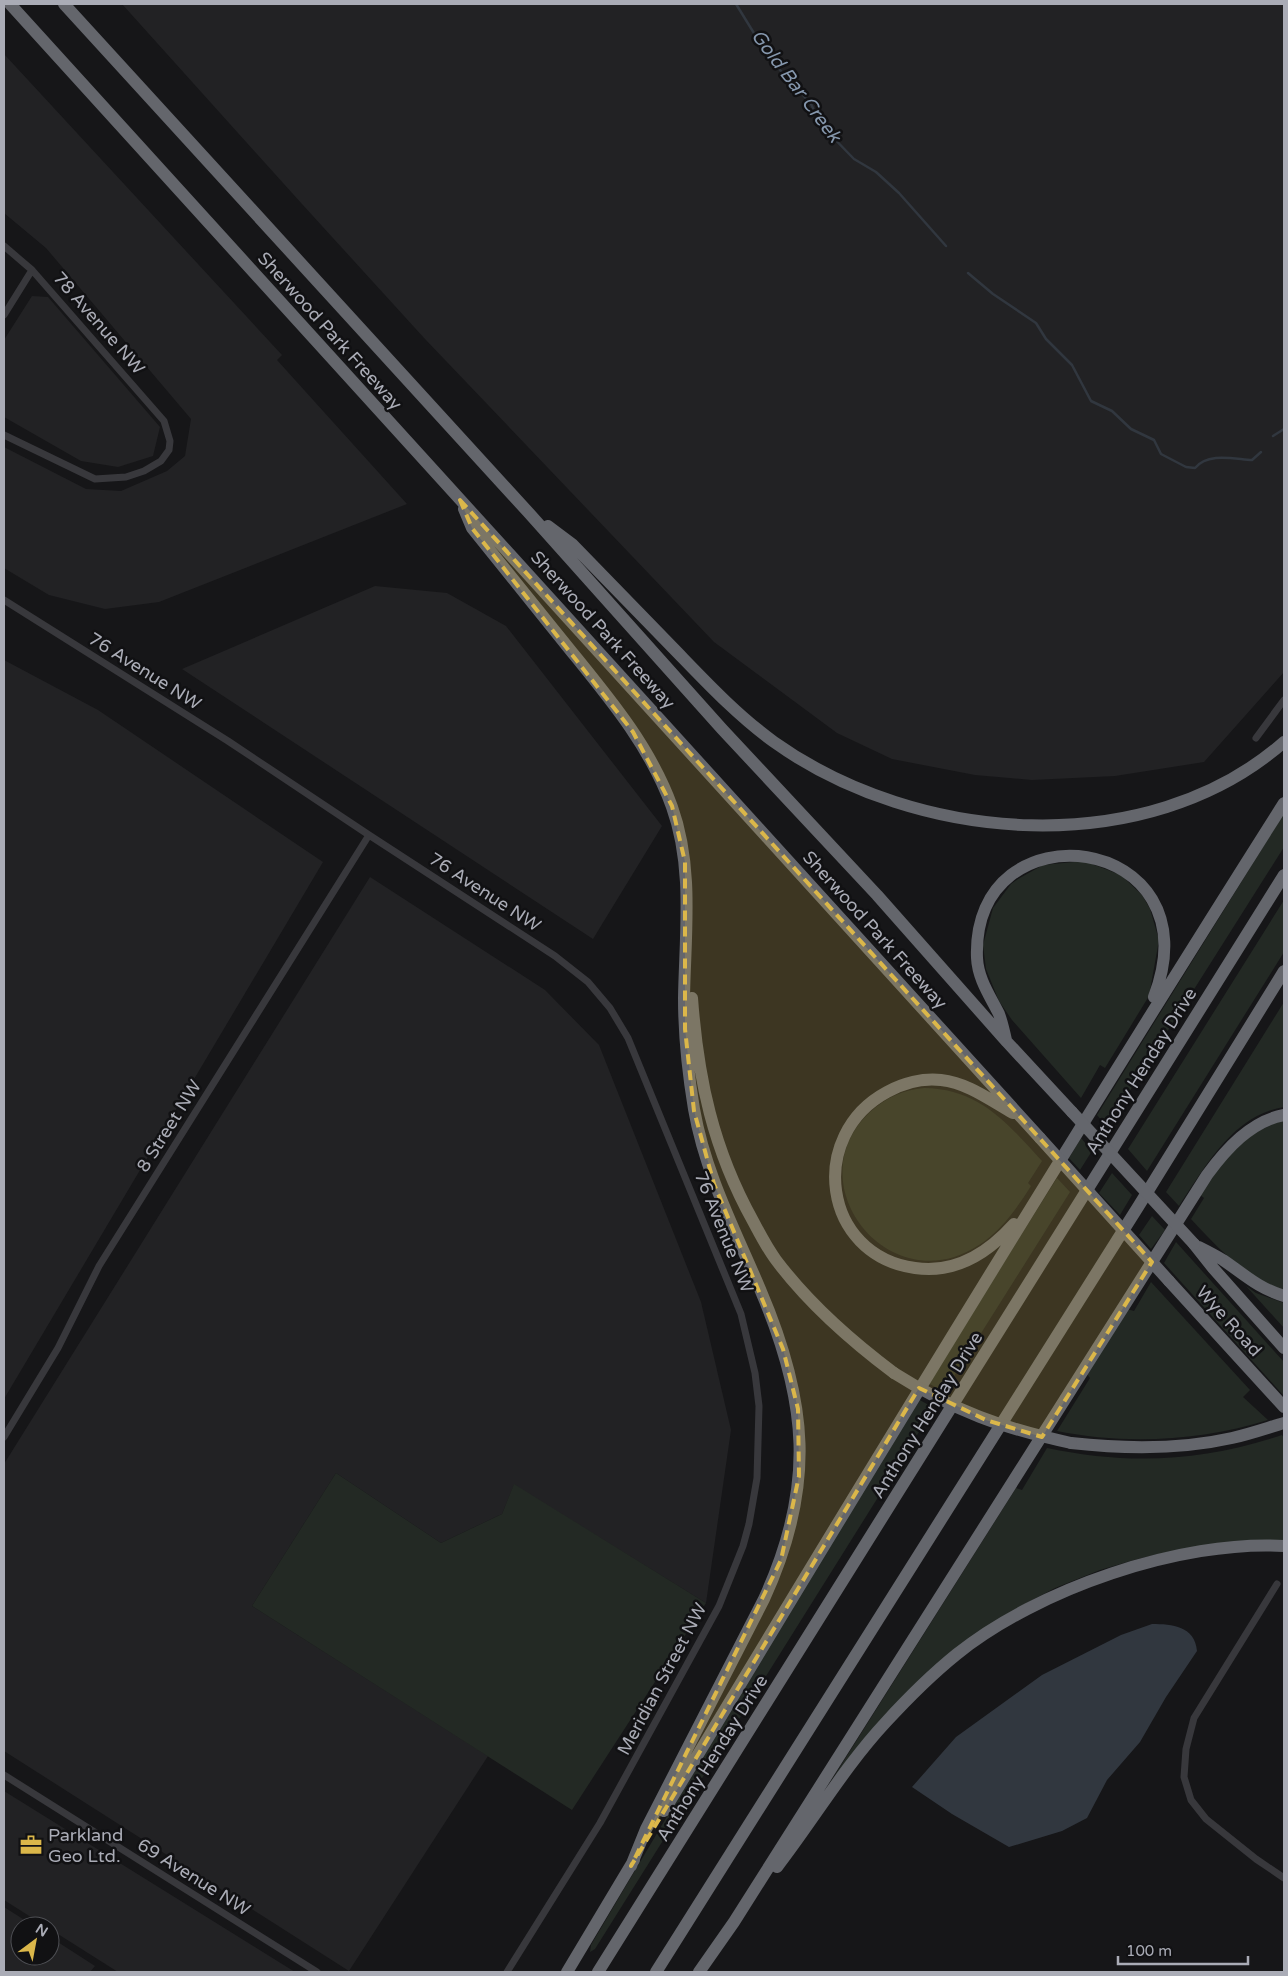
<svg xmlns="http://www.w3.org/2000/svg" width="1288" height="1976" viewBox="0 0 1288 1976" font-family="'Varela Round',sans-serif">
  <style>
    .built { fill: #222224 }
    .green { fill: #232924 }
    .water { fill: #31373f }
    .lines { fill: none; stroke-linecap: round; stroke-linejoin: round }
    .stream { stroke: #31373f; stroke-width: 2.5 }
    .street { stroke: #38383c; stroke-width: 7 }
    .highway { stroke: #64666c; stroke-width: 12 }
    .highway-bridge { stroke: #64666c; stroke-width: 12 }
    .marked { fill: #dbb74a; fill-opacity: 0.2; stroke: #dbb74a; stroke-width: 4; stroke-dasharray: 10 6; stroke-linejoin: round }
    .labels { text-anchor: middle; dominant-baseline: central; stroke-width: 5; stroke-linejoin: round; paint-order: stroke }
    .street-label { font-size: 18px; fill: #aaacb6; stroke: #111113 }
    .poi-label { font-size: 18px; fill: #aaacb6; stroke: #111113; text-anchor: start }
    .water-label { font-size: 19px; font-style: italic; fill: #8597ad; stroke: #111113 }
  </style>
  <rect width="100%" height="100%" fill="#161618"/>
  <path class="built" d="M122,4H1284V672L1204,762L1115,776L1032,780L975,775L892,759L837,733L714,642L425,339L302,204Z
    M4,54L282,355L277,360L407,504L159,602L105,609L49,595L4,568V447L86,489L121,491L167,471L185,456L191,419L46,248L4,213Z
    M32,296L48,297L160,427L153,456L118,467L81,461L4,417V340Z
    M375,586L447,593L506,626L662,826L593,939L182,669Z
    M4,660L98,710L323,862L4,1399Z
    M370,877L545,990L599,1045L701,1302L731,1430L706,1603L514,1485L502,1514L441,1543L336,1473L252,1606L488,1756L349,1971L4,1751V1464Z
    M4,1791L295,1972H118L50,1929V1926H45L4,1900Z
    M4,1907L34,1926H20V1956H50V1937L95,1966L90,1972H4Z"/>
  <path class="green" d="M1284,813V847L1107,1127L1097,1115Z
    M1084,861L1121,875L1142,895L1150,909L1159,940L1149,996L1105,1068L1100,1065L1081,1098L1012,1020L999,1001L986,969L983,945L993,908L1011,884L1018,879L1043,865Z
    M1284,900V952L1147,1171L1128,1149Z
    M1284,1002V1107C1233,1115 1205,1167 1179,1206L1166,1192Z
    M924,1088C980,1089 1007,1123 1042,1161L1028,1183L1031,1186C1017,1208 1001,1231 979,1245C890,1304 794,1183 870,1112C887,1097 903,1090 924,1088Z
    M1284,1119V1290C1245,1278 1218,1248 1191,1219L1204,1198L1199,1194L1217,1168L1250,1135Z
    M1081,1138L1092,1151L1080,1170L1069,1158Z
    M1112,1173L1132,1195L1120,1215L1099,1193Z
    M1057,1178L1070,1192L944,1392L928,1383Z
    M1152,1216L1165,1230L1151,1249L1139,1235Z
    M1176,1242L1284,1362V1396L1164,1263Z
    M1151,1282L1250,1390L1243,1397L1268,1420C1200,1441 1126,1445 1057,1431L1090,1378L1086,1373L1127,1309L1134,1311Z
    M1246,1286L1256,1293L1284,1303V1328Z
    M918,1399L934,1408L595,1949L590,1952L591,1945L708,1747Z
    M1282,1435L1284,1438V1542L1158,1554L1134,1560L1100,1570L1055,1588L1012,1611L985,1629L826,1789L1016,1488L1022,1490L1047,1448C1129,1465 1201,1462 1282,1435Z
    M336,1473L441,1543L502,1514L514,1484L706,1603L572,1810L252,1606Z"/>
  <path class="water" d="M1152,1624C1172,1624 1195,1626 1197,1651L1166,1697L1140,1742L1107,1780L1087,1818L1062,1831L1009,1847L952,1814L912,1787L956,1737L1042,1675L1121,1635Z"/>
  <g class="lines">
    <path class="stream" d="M736,4L770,59L811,104L821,125L854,159L876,172L899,193L946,246
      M968,273L993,294L1036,323L1046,339L1072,365L1091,401L1112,411L1131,429L1154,440L1161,454L1186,467L1195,468C1208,452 1234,459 1252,460L1261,452
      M1273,436L1284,429"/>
    <path class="street" d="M4,246L32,270L164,421L170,441L169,450L161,461L144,471L126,477L95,479L4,435
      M4,315L32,270
      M4,600L228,741L369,835L555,956L588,982L610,1008L628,1038L741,1314L755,1373L759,1406L757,1478L749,1524L743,1546L719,1606L600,1823L507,1972
      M1256,738L1284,700
      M4,1437L58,1348L99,1266L369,835
      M1277,1584L1194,1718L1186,1749L1184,1777L1191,1800L1206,1819L1256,1859L1284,1878
      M4,1775L317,1972"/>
    <path class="highway" d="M10,4L1040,1138
      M64,4L528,512L722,729L877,895L1007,1042L1072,1112
      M464,509L472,528C505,569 538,610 571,651C610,699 651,748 672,807C694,868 685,935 684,998C684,1035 688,1073 694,1109C705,1173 735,1230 760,1289C808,1401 816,1486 764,1599L646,1829L631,1866
      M548,526L572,544C607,580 642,616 677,652C707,683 738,716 774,742C917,844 1147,862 1284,742
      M692,998C698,1079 713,1149 753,1221C760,1234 767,1248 776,1260C809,1304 850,1340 894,1373
      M1006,1040C1004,1031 1002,1022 999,1014C990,996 978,979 977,958C971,802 1217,832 1154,997
      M1013,1113C990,1100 968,1083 941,1080C923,1078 903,1083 887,1092C807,1135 822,1255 915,1268C955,1274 988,1253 1014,1224
      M1194,1244L1213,1268L1284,1348
      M1199,1247C1207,1251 1215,1255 1223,1260C1245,1275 1258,1288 1284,1296
      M1169,1281L1284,1407
      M1071,1443C1125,1449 1179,1450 1232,1438C1250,1434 1267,1428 1284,1423
      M664,1811C867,1473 1073,1136 1284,803
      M777,1867C814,1819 845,1766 886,1722C908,1698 931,1675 957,1654C1038,1589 1180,1540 1284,1546
      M567,1972L634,1860
      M598,1972L1284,875
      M656,1972L1138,1207L1284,971
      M699,1972L734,1922L1207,1175C1226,1149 1251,1121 1284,1115"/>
    <path class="highway-bridge" d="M1072,1112L1194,1244
      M1040,1138L1169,1281
      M894,1373C954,1411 1002,1428 1071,1443"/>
  </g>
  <path class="marked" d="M460,500L1152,1262L1042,1437L986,1420L919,1388L631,1866L781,1560L799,1476L798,1409L783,1349L714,1184L694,1111L685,1029V862L672,806L633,732L472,528Z"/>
  <defs>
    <g id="office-bare" transform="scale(1.725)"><path d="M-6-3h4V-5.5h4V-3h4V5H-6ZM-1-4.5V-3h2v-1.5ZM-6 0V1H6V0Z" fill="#dbb74a" stroke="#111113" stroke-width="2.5" paint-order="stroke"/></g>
  </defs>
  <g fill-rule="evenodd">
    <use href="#office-bare" x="31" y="1845"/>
  </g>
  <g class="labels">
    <g class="street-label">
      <text transform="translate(99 323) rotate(49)">78 Avenue NW</text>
      <text transform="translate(330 331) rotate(48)">Sherwood Park Freeway</text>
      <text transform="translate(603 630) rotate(48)">Sherwood Park Freeway</text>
      <text transform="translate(145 671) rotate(32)">76 Avenue NW</text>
      <text transform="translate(485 892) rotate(33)">76 Avenue NW</text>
      <text transform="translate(875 930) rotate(48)">Sherwood Park Freeway</text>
      <text transform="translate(1141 1071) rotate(-58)">Anthony Henday Drive</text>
      <text transform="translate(169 1126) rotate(-58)">8 Street NW</text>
      <text transform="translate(724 1232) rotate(68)">76 Avenue NW</text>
      <text transform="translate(1229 1321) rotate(48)">Wye Road</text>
      <text transform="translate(927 1415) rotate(-58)">Anthony Henday Drive</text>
      <text transform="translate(662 1679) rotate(-62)">Meridian Street NW</text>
      <text transform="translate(712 1758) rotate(-58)">Anthony Henday Drive</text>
      <text transform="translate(194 1877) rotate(32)">69 Avenue NW</text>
    </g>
    <g class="poi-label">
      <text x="48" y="1835">Parkland<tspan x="48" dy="21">Geo Ltd.</tspan></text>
    </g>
    <g class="water-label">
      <text transform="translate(796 86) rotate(53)">Gold Bar Creek</text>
    </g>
  </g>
  <rect width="1288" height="1976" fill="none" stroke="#aaacb6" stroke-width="10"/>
  <g transform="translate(35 1941) rotate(32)"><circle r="24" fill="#111113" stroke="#4e4f54"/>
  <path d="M0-4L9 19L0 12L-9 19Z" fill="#dbb74a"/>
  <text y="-8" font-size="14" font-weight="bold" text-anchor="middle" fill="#aaacb6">N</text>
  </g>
  <path d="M1118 1956v8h130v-8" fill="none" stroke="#aaacb6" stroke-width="2.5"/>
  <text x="1126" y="1956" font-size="15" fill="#aaacb6" stroke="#111113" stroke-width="4" paint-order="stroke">100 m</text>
</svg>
